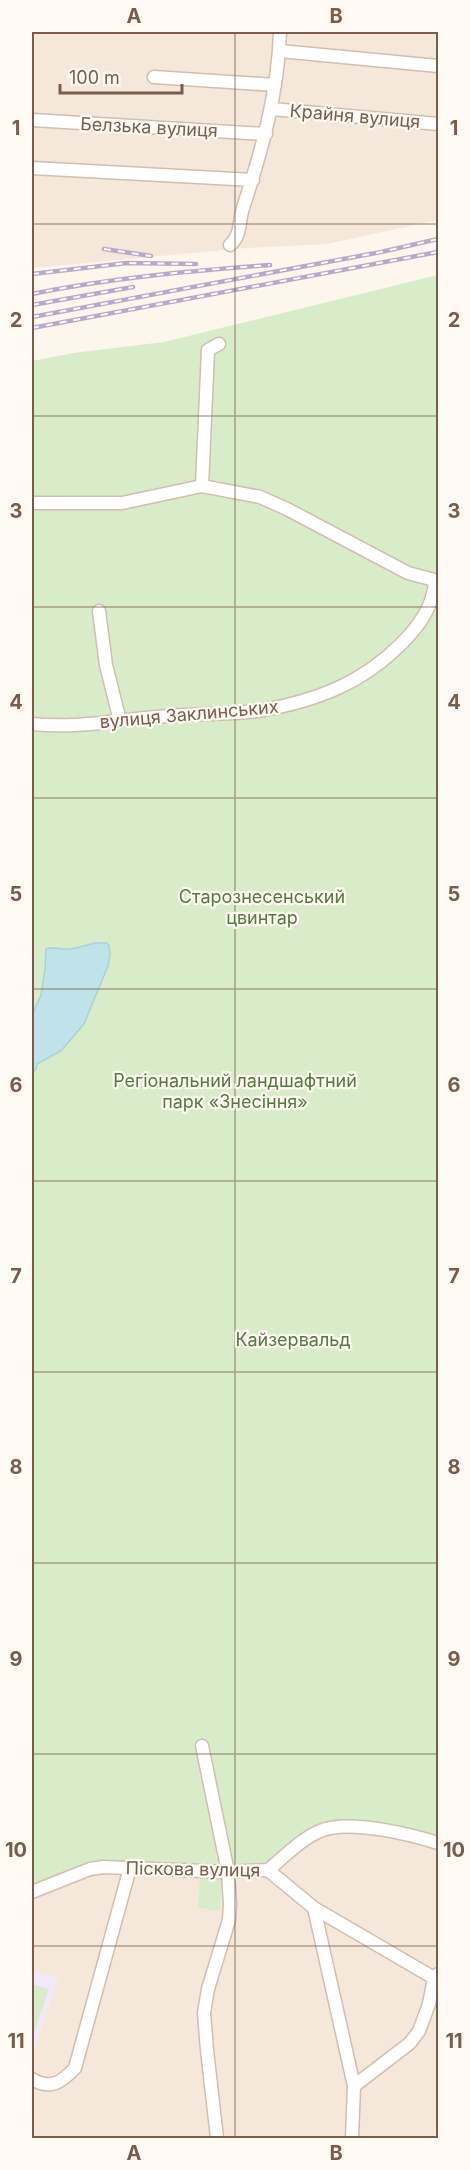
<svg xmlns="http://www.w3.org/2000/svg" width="470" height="2170" viewBox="0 0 470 2170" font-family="Inter,sans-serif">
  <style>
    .residential { fill: #f5e8da }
    .education { fill: #f3e8fa }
    .green { fill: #d8ecc9 }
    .water { fill: #bfe3e8; stroke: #a5d3da; stroke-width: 1.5 }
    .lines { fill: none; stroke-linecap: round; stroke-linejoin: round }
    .minor-casing { stroke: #d1beb0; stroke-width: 15 }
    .minor { stroke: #fff; stroke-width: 12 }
    .rail-casing { stroke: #b9a8c9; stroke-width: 4.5 }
    .rail { stroke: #fffaf3; stroke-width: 2; stroke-dasharray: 7; stroke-linecap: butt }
    .grid { fill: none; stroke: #7a5c4d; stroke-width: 1.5; stroke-opacity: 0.55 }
    .labels { text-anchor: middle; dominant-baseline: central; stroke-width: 4.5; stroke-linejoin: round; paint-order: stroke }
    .street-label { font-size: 18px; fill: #7a5c4d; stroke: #fffaf3 }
    .park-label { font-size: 18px; fill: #537a41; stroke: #fffaf3 }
    .neatline { fill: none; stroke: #7a5c4d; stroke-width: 2 }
    .grid-label { font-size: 20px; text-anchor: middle; font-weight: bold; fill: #7a5c4d }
  </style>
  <rect width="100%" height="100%" fill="#fdf6ec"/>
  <path class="residential" d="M32,32H438V220L327,244L247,248L32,268Z
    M345,1830L429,1843L438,1848V2138H219L208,1999L231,1920L229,1874L318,1835Z
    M90,1871L227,1874V1912L203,1999L214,2138H32V1893Z"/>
  <path class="education" d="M32,1970L58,1978L33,2053L32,2052Z"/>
  <path class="green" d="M438,275V1838L350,1821L263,1866L218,1868L101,1864L32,1895V361L73,353L164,342Z
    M200,1877L222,1878L220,1911L198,1908Z
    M32,1984L49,1989L35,2030L32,2029Z"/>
  <path class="water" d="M95,943H107L109,945L110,955L108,966L84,1024L61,1051L37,1064L36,1069L32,1073V1015L41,995L45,969L46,949C54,946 62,950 70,949C79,948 86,945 95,943Z"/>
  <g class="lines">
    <g class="minor-casing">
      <path id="minor" d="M280,51L438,66
        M154,77L275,85
        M272,109L438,124
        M32,120L266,134
        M32,168L253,180
        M230,245C242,234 238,223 243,208C262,150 278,93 280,32
        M202,486L208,350L219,344
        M32,503H122L202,486L260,497L287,509L408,573L438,581
        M99,611L106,665L120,721
        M32,724C77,729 123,719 168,716C200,713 233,715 264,710C318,700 362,683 401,644C419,626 433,607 435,582
        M202,1746L228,1872L230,1904L229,1920L208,1989L204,2013L207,2050L217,2138
        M268,1870C284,1857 301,1839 320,1831C349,1819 409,1834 438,1843
        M32,1892L90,1869L103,1867L228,1872L268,1870L314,1908L434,1978
        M314,1908L354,2086L352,2138
        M32,2079C50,2090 61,2083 75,2068L130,1868
        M354,2086L410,2043L419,2031L429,2004L434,1978L438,1974"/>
    </g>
    <use href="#minor" class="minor"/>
    <g class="rail-casing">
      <path id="rail" d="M104,249L151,256
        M32,274L127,263L196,264
        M32,294C110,278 190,271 270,265
        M32,305L133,287
        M32,317L381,252L438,239
        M32,328L438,252"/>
    </g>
    <use href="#rail" class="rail"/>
  </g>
  <path class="grid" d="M235,32V2138M32,224H438M32,416H438M32,607H438M32,798H438M32,989H438M32,1181H438M32,1372H438M32,1563H438M32,1754H438M32,1946H438"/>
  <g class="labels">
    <g class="street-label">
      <text transform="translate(355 116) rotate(5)">Крайня вулиця</text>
      <text transform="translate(149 127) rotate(3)">Белзька вулиця</text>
      <text transform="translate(189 714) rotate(-5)">вулиця Заклинських</text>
      <text transform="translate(193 1869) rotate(1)">Піскова вулиця</text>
    </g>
    <g class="park-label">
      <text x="262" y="896">Старознесенський<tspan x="262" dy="21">цвинтар</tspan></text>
      <text x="235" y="1080">Регіональний ландшафтний<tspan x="235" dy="21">парк «Знесіння»</tspan></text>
      <text x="293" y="1339">Кайзервальд</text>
    </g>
  </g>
  <rect width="470" height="2170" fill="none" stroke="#fffaf3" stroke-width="66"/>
  <path d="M60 84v9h122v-9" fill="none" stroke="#7a5c4d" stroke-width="3"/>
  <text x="69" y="84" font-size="18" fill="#7a5c4d" stroke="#fffaf3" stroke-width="4.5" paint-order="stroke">100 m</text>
  <rect x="33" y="33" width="404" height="2104" class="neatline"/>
  <g class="grid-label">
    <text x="134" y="23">A</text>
    <text x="336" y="23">B</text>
    <text x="16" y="135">1</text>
    <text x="454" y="135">1</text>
    <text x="16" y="327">2</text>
    <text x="454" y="327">2</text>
    <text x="16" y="518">3</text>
    <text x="454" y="518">3</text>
    <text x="16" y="709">4</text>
    <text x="454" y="709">4</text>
    <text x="16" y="901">5</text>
    <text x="454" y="901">5</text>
    <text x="16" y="1092">6</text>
    <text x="454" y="1092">6</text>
    <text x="16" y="1283">7</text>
    <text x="454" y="1283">7</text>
    <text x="16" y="1474">8</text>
    <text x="454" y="1474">8</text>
    <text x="16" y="1666">9</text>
    <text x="454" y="1666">9</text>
    <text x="16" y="1857">10</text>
    <text x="454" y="1857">10</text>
    <text x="16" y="2048">11</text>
    <text x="454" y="2048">11</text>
    <text x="134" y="2160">A</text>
    <text x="336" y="2160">B</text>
  </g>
</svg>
